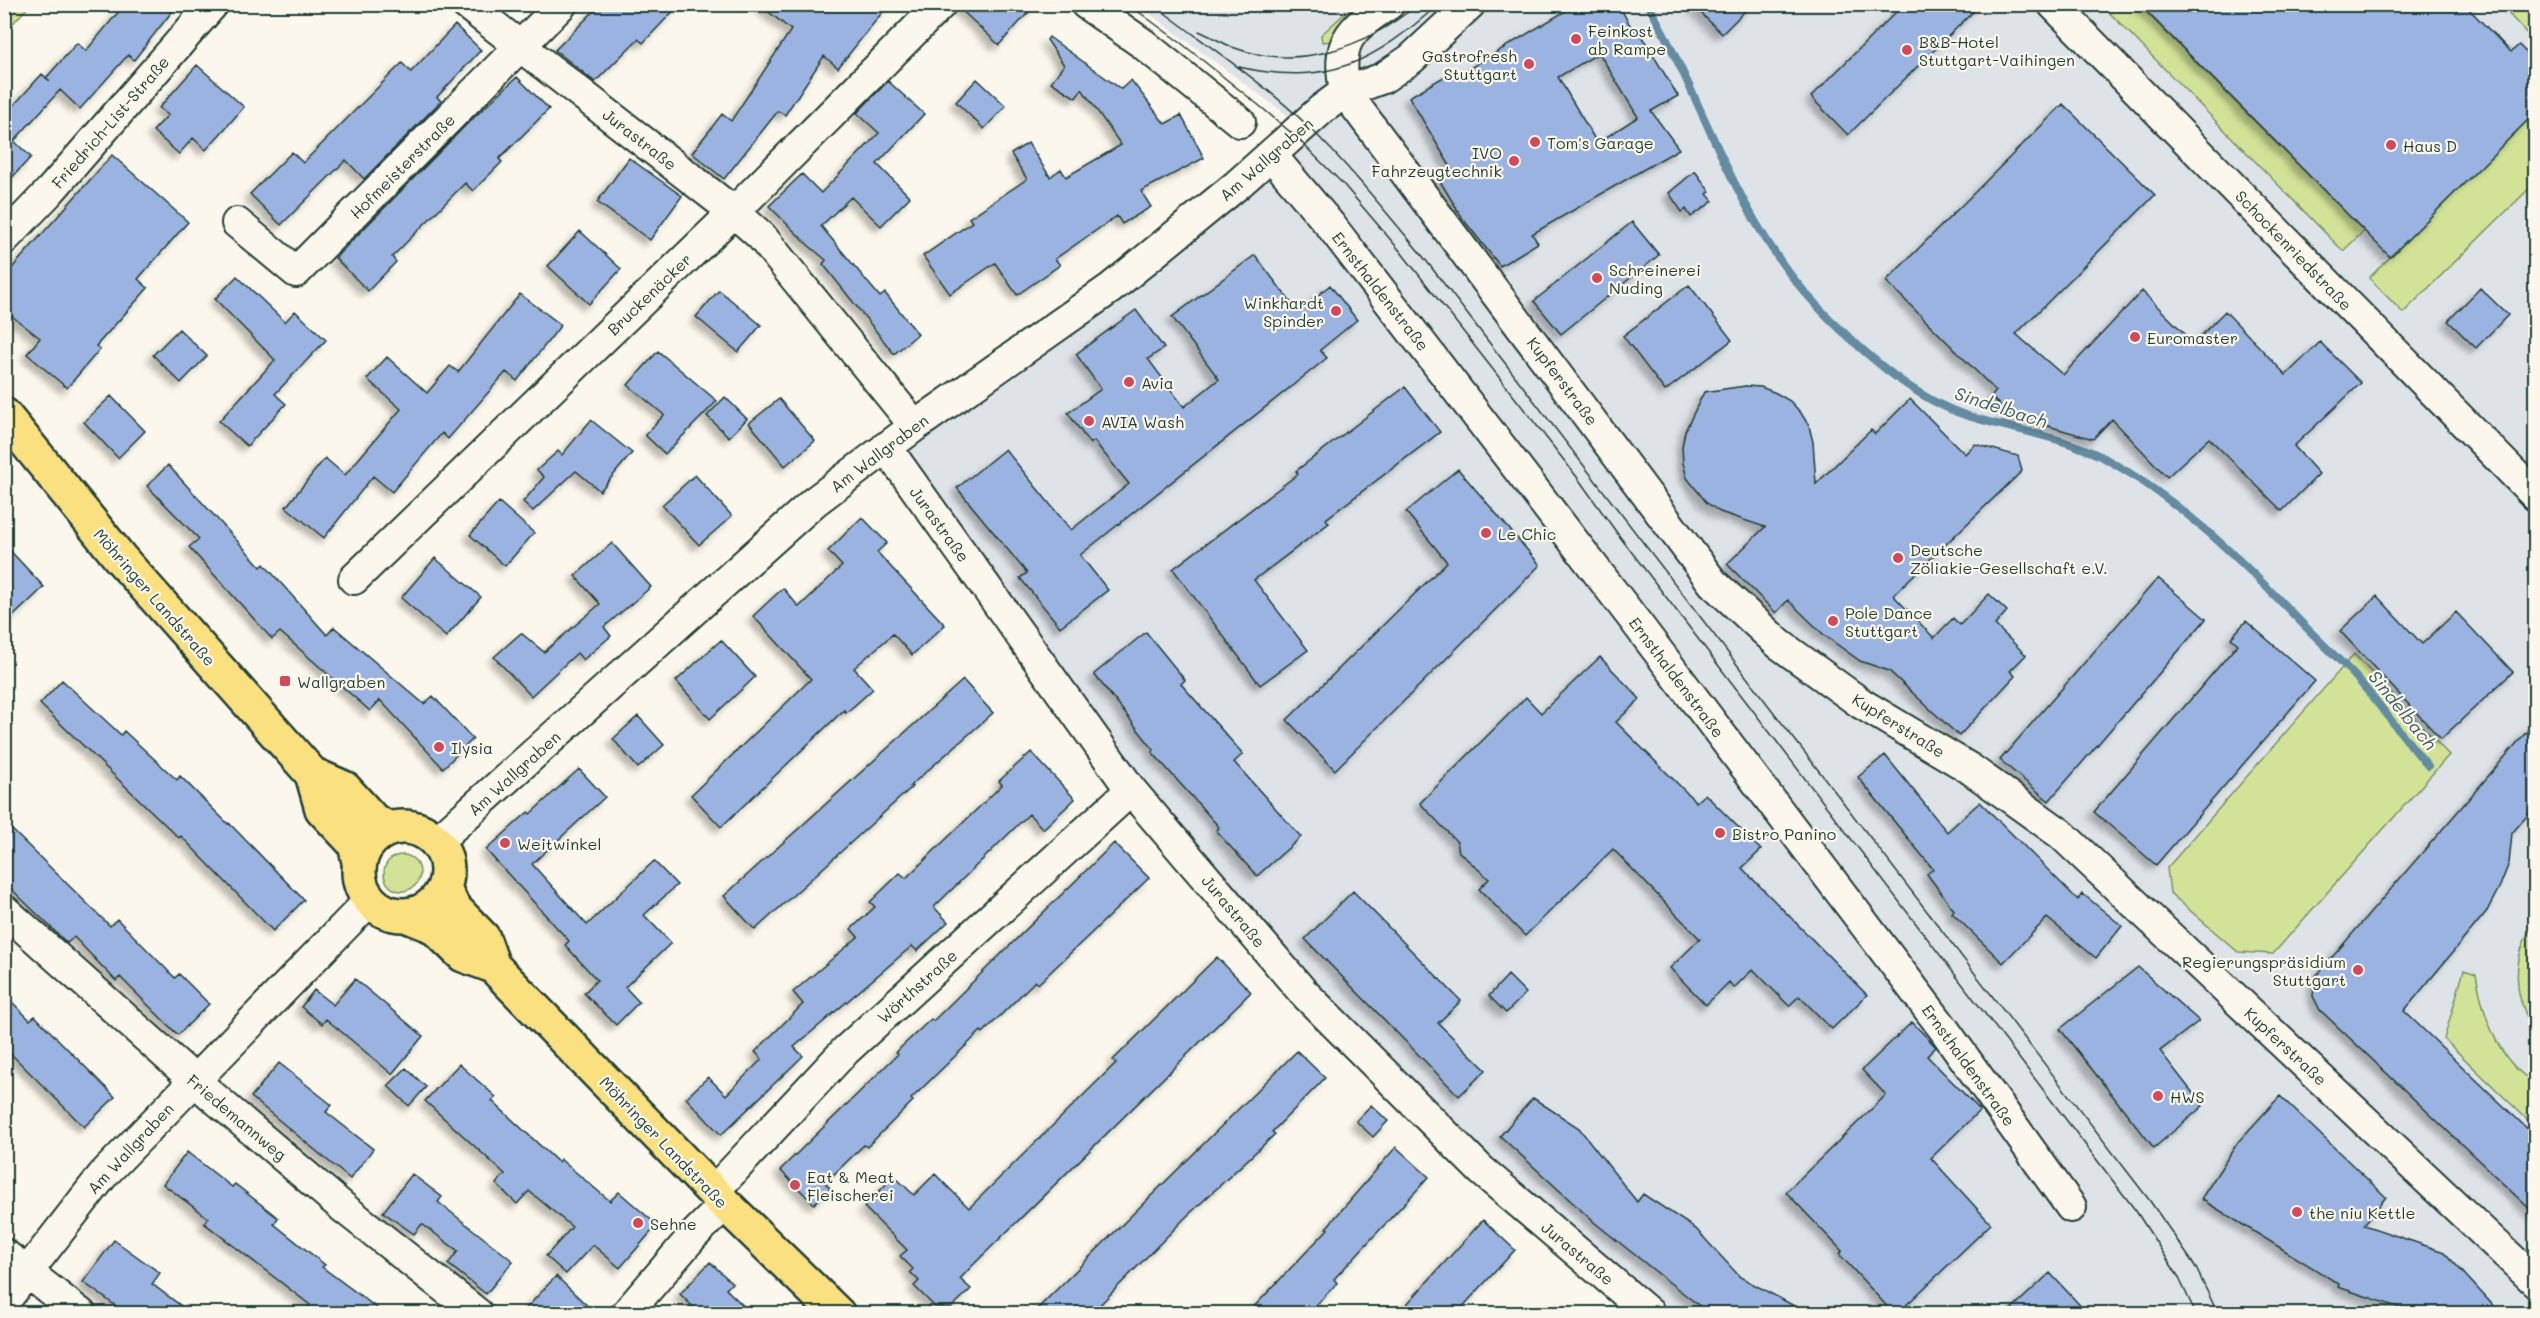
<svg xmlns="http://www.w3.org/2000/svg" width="2540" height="1318" viewBox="0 0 2540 1318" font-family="Mali,sans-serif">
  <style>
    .built { fill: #dee3e8 }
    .green { fill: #d2e397; stroke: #789066; stroke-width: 1.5 }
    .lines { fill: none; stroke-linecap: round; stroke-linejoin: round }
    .stream { stroke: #638ca2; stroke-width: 8 }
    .building { fill: #9bb3e0; stroke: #1f3d34; stroke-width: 1.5; fill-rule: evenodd; filter: url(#shadow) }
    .minor-casing { stroke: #1f3d34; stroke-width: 34 }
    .major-casing { stroke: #1f3d34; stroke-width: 38 }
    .minor { stroke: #fbf7ec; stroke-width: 30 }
    .major { stroke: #fbe080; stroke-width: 33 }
    .tram { stroke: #1f3d34; stroke-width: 1.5 }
    .poi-dot { fill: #d1495b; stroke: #fbf7ec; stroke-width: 2 }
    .labels { text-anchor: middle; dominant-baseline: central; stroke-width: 4.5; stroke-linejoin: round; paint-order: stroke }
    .poi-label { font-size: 16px; fill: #1f3d34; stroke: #fbf7ec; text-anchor: start }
    .street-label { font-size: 16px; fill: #1f3d34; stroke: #fbf7ec }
    .water-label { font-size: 18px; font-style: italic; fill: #3b5e62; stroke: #fbf7ec }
  </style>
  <defs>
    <filter id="shadow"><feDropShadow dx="-5.5" dy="5.5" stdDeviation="3" flood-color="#0004"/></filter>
  </defs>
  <rect width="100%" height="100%" fill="#fbf7ec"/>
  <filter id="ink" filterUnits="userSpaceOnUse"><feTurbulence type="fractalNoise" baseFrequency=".0167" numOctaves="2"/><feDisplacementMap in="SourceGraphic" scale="12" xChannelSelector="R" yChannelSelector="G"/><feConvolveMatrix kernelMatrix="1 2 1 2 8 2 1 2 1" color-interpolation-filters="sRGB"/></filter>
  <g filter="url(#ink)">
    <path class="built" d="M1138,5H2535V1313H1632L1120,792L981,608L888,452L1302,126Z"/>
    <path class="green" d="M5,4L30,5L5,32L4,5Z
      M1354,5H1365L1332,41L1322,42L1321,35Z
      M2102,5H2139L2364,231L2343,251Z
      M2512,5H2530L2535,10V42L2506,11Z
      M2535,113V183L2403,313L2369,278Z
      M2354,654L2449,755L2273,954L2238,952L2170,893L2167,868Z
      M384 873a18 18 0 1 1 36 0a18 18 0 1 1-36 0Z
      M2535,921V1031C2511,995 2512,956 2535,921Z
      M2464,970L2476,974C2483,1015 2497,1061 2535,1083V1127L2444,1039Z"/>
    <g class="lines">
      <path class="stream" d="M1648,4C1695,86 1724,179 1777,256C1795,283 1817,307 1840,329C1876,363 1918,399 1965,415C2011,430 2063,436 2106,459C2178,499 2236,555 2293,614C2312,634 2333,653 2353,674C2379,703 2402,736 2428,766"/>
    </g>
    <path class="building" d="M125,4H178L134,60L128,55L80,109L60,90L14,141L31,157L4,186V116L42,74L50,81L46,78L77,43L86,51Z
      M601,4H680L643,43L638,39L595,82L555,50Z
      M759,4H889L838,68L824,56L785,115L778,111L724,179L692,153L722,114L731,121L791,30Z
      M958,4H1036L999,45L958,7Z
      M1577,4H1618L1634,32L1638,30L1678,96L1651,111L1679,149L1532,234L1538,243L1500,266L1463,219L1438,178L1453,171L1409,97L1447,75L1450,80ZM1599,53L1638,117L1597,143L1558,77Z
      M1692,4H1752L1722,34Z
      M1904,4H1981L1848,135L1811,97Z
      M2139,4H2464L2511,52L2519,45L2535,62V113L2390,257Z
      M455,25L481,50L437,97L441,101L364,179L346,160L281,225L250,194L292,152L303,163L402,63L411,72Z
      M1049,37L1121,89L1131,80L1165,124L1181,115L1204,158L1141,191L1151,207L1122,224L1117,216L1055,259L1060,265L1017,295L995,263L950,294L923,256L972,222L969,218L1027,179L1011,154L1028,143L1050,177L1061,169L1066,177L1121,145L1082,89L1076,98L1051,82L1064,65L1047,40Z
      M197,65L244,107L206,150L193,138L179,154L153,131L168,115L159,108Z
      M517,77L549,109L499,159L502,162L473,191L465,183L392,257L396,262L368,291L335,258L465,126Z
      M977,79L1006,106L984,129L956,102Z
      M888,81L924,114L877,164L910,197L881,226L851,197L821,226L880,297L885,293L918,334L894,354L823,264L826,260L808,245L769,206L802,174L821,193L879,133L857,113Z
      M2063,104L2155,195L2016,334L2063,375L2142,291L2194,343L2225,311L2286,375L2320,342L2361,383L2294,446L2319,474L2282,511L2209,438L2167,477L2112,419L2093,439L2010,415L1991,397L1996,391L1886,281Z
      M112,155L188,222L138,279L148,288L96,346L100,349L67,388L27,354L40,338L4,310V277Z
      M629,158L682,196L650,240L597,202Z
      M1695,171L1710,192L1707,194L1713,201L1691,217L1686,209L1682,212L1669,193Z
      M1632,222L1659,255L1561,334L1534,301Z
      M580,231L621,269L589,304L548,266Z
      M1255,255L1298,312L1330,285L1357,320L1320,350L1327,358L1080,555L1108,590L1060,627L1020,578L1027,573L957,488L1005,449L1071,530L1129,484L1094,441L1090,444L1068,413L1101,389L1076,354L1136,310L1164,348L1148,359L1184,407L1219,379L1172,317Z
      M237,276L285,322L295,311L326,340L275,394L286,404L247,446L219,421L275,360L215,299Z
      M1689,285L1732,340L1665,391L1623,336Z
      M2480,288L2508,315L2476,348L2448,321Z
      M719,290L761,325L738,352L696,317Z
      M520,294L561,325L517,381L506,372L448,439L442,433L392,492L373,476L324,538L286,507L325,458L345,475L401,409L367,379L387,357L427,393L450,366L458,372Z
      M179,329L207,356L181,383L153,355Z
      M658,351L717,401L665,454L645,435L664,415L628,385Z
      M1745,386L1761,387L1776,393L1790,401L1801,413L1809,426L1813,442L1816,484L1871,430L1875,434L1910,399L1965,454L1975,444L2018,456L2022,471L1893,595L1934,638L1953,618L1960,625L1989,594L2007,611L1995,625L2026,655L2010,671L2015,676L1959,736L1889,671L1860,661L1824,635L1788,600L1776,613L1727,564L1765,527L1720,512L1707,503L1687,478L1683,463L1682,447L1685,431L1704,392Z
      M1405,387L1440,432L1326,519L1329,523L1254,580L1308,650L1260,685L1173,569L1298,474L1296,471Z
      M111,396L145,431L118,458L84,422Z
      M725,397L747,419L729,437L707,416Z
      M779,399L815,441L785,466L749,423Z
      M591,420L632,453L600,491L576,471L533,511L523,502L544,477L537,470L558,451L562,455Z
      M168,465L261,567L264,564L327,635L334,627L424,704L433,696L473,739L443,768L380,700L370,711L280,632L272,639L189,547L199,539L147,486Z
      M1458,469L1540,565L1335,770L1287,720L1447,562L1406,512Z
      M695,475L732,516L699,545L662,505Z
      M499,502L534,533L505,566L470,535Z
      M862,517L887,543L877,552L945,625L912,655L893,634L854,668L873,689L846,713L844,710L721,827L691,795L811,679L753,616L783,588L799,607L842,566L828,551Z
      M612,543L651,587L604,627L611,636L583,660L577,653L531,696L494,657L521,633L544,652L600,604L575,576Z
      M4,544L44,587L4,625Z
      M435,558L481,597L446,637L401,598Z
      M2158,578L2206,619L2049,801L2000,760Z
      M2377,596L2422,644L2456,612L2513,672L2441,739L2340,631Z
      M2246,621L2315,681L2156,865L2094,812L2238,644L2231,638Z
      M1146,632L1185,680L1181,684L1243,754L1234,762L1301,837L1257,876L1216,831L1219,827L1152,752L1154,750L1094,674Z
      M721,640L755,677L710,719L676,681Z
      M1600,657L1640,699L1616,722L1696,802L1705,794L1761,850L1742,868L1867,995L1832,1029L1799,996L1789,1006L1753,969L1734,988L1729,982L1706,1005L1670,968L1700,939L1613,849L1525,936L1479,889L1489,879L1459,852L1457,842L1420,803L1526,697L1541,713Z
      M62,680L121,735L124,731L177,780L180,776L228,824L229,823L304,900L273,931L181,836L179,838L40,704Z
      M963,680L993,713L910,786L912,787L755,930L724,896Z
      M638,716L664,745L638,768L613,739Z
      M2535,722V807L2512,833L2509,863L2500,886L2487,911L2404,1011L2535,1136V1214L2320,1010L2313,996L2315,977Z
      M1031,752L1075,799L1043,829L1029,814L934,907L948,922L917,951L912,946L794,1047L803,1056L721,1135L686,1098L708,1077L726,1095L762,1059L755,1052L803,1004L793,992L858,937L851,929L875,907L870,902L900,873L906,878L1002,785L999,781Z
      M1885,755L1947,832L1980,802L2078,900L2083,894L2122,926L2096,958L2047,918L2003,963L1952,913L1954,910L1927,874L1933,869L1858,777Z
      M579,769L605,797L532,864L587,925L654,861L677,885L644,915L671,943L625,987L639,1002L616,1025L584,993L597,980L565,945L569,941L486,850L528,812L530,814Z
      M4,822L110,926L117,919L175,978L179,974L209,1004L178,1035L120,977L116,981L74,937L67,943L4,882Z
      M1114,843L1149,878L1038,984L1035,981L983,1033L981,1031L911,1099L913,1101L867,1147L864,1145L825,1183L830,1188L814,1204L780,1170L898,1054L896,1052L931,1019L933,1021Z
      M1353,891L1461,1001L1438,1023L1486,1070L1459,1096L1305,939Z
      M1217,957L1251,992L971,1267L960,1279L971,1289L952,1307H935L914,1286L919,1281L910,1272L913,1269L900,1256L907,1250L864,1207L894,1176L914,1195L935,1174L969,1208L1116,1063L1113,1060Z
      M2138,967L2199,1021L2160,1051L2203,1106L2154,1148L2060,1029Z
      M1508,975L1526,993L1506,1013L1489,996Z
      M355,979L423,1036L392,1074L326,1019L322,1024L301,1007L314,990L333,1005Z
      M4,994L30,1020L35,1016L115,1097L84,1127L4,1047Z
      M1912,1022L1936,1047L1927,1056L1980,1110L1931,1158L1991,1224L1897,1314H1894L1839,1254L1842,1251L1786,1192L1886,1095L1862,1070Z
      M1297,1051L1325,1078L1272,1132L1275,1134L1185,1218L1091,1314H1032Z
      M279,1063L332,1105L326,1112L373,1149L350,1179L251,1097Z
      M459,1064L496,1097L492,1101L558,1162L560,1159L610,1201L619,1192L657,1225L620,1268L593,1245L566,1274L546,1256L572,1227L529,1191L517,1204L496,1184L505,1174L425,1101Z
      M406,1068L426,1087L409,1106L388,1086Z
      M2280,1096L2386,1197L2364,1225L2444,1252L2501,1314H2418L2338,1287L2339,1284L2201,1199L2238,1142Z
      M1533,1098L1579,1128L1637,1202L1643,1194L1696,1229L1740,1277L1809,1314H1710L1665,1279L1595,1223L1500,1136Z
      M1371,1105L1388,1121L1373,1137L1356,1121Z
      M1396,1147L1429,1177L1334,1279L1337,1283L1308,1314H1247L1328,1229L1326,1228Z
      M187,1152L232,1187L235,1184L278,1218L274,1224L325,1265L322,1267L385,1314H304L310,1305L204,1223L208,1218L163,1184Z
      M412,1174L442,1197L438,1202L513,1261L486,1294L448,1264L458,1251L422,1224L414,1234L383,1212Z
      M1483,1220L1515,1250L1456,1314H1398Z
      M114,1240L160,1273L152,1284L192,1314H127L83,1282Z
      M710,1262L732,1283L726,1289L752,1314H700L680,1294Z
      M2050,1273L2088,1314H2006Z
      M556,1276L596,1314H521Z"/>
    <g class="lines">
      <g class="minor-casing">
        <path id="minor" d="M466,4L734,212L761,236L915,426
          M1086,4L1142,43L1240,122
          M1389,4C1348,30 1336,42 1345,92L1713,583L1779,644L1862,704L1969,768L2061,834L2536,1282
          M2053,4L2536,496
          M1271,155L1331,226L1632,617L1943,1028L2071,1207
          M237,223L296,272L562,4
          M4,239L50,191L213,4
          M886,447L1131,790L1303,992L1481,1170L1650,1314
          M354,579L734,212L941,4
          M436,842L814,502L915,426L1111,288L1237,185L1322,109L1345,92L1383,78L1411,59L1470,4
          M4,910L211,1095L345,1209L478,1314
          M713,1192L845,1051L1131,790
          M4,1254L81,1314
          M4,1302L103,1175L369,901
          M626,1314L693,1236L725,1204"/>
      </g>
      <g class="major-casing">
        <path id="major" d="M4,415L120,558L312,774L344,788L374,821L390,829
          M312,774L322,809L355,844L359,862
          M359 871a44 44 0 1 1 88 0a44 44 0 1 1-88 0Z
          M444,888L453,907L483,938L493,966L725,1204L838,1314
          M408,916L433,926L463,955L493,966"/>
      </g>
      <use href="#minor" class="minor"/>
      <use href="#major" class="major"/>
      <path class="tram" d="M1128,4L1181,43L1261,107L1295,136L1344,185L1401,252L1577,477L1617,533L2136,1211L2178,1276L2196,1314
        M1153,4C1205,44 1262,81 1309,127C1349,166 1385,211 1421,254L2150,1201L2195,1266L2218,1314
        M1199,31C1210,36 1221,42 1232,47C1299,72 1366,47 1418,4
        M1239,67C1329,87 1373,62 1439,4"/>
    </g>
  </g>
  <g class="poi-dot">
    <circle cx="1576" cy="39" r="6"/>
    <circle cx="1907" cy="50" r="6"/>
    <circle cx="1529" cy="64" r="6"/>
    <circle cx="1535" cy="142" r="6"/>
    <circle cx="2391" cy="145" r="6"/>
    <circle cx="1514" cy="161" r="6"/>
    <circle cx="1597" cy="278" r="6"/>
    <circle cx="1336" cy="311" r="6"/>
    <circle cx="2135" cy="337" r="6"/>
    <circle cx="1129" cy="382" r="6"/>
    <circle cx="1089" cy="421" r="6"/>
    <circle cx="1486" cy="533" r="6"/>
    <circle cx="1898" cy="558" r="6"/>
    <circle cx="1833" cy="621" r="6"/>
    <rect x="279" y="675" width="12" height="12" rx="3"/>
    <circle cx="439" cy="747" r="6"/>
    <circle cx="1720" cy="833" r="6"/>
    <circle cx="505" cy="843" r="6"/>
    <circle cx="2358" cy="970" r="6"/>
    <circle cx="2158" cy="1096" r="6"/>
    <circle cx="795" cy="1185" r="6"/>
    <circle cx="2297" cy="1212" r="6"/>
    <circle cx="638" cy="1223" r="6"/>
  </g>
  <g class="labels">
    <g class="poi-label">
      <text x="1588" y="30">Feinkost<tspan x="1588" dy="18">ab Rampe</tspan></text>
      <text x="1919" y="41">B&amp;B-Hotel<tspan x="1919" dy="18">Stuttgart-Vaihingen</tspan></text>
      <text x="1517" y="55" text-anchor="end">Gastrofresh<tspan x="1517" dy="18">Stuttgart</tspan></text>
      <text x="1547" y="142">Tom's Garage</text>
      <text x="2403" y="145">Haus D</text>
      <text x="1502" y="152" text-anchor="end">IVO<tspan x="1502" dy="18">Fahrzeugtechnik</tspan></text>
      <text x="1609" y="269">Schreinerei<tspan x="1609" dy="18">Nuding</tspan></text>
      <text x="1324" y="302" text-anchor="end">Winkhardt<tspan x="1324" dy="18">Spinder</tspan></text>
      <text x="2147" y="337">Euromaster</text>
      <text x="1141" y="382">Avia</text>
      <text x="1101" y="421">AVIA Wash</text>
      <text x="1498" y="533">Le Chic</text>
      <text x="1910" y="549">Deutsche<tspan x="1910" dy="18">Zöliakie-Gesellschaft e.V.</tspan></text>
      <text x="1845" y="612">Pole Dance<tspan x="1845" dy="18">Stuttgart</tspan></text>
      <text x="297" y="681">Wallgraben</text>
      <text x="451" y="747">Ilysia</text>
      <text x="1732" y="833">Bistro Panino</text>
      <text x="517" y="843">Weitwinkel</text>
      <text x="2346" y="961" text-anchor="end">Regierungspräsidium<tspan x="2346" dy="18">Stuttgart</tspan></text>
      <text x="2170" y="1096">HWS</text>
      <text x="807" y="1176">Eat &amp; Meat<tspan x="807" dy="18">Fleischerei</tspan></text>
      <text x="2309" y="1212">the niu Kettle</text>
      <text x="650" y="1223">Sehne</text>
    </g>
    <g class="street-label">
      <text transform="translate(110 122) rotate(-49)">Friedrich-List-Straße</text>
      <text transform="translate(640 139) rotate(38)">Jurastraße</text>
      <text transform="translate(1266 159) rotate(-41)">Am Wallgraben</text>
      <text transform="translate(402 166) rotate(-45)">Hofmeisterstraße</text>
      <text transform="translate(2294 250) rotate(46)">Schockenriedstraße</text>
      <text transform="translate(1381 291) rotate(52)">Ernsthaldenstraße</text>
      <text transform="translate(649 294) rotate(-44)">Bruckenäcker</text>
      <text transform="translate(1563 381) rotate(53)">Kupferstraße</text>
      <text transform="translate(879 453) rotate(-37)">Am Wallgraben</text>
      <text transform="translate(940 524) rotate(54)">Jurastraße</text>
      <text transform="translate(155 597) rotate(49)">Möhringer Landstraße</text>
      <text transform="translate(1677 677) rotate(53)">Ernsthaldenstraße</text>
      <text transform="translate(1899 725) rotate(32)">Kupferstraße</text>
      <text transform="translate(514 773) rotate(-42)">Am Wallgraben</text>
      <text transform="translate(1234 911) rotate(50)">Jurastraße</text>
      <text transform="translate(917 986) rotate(-42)">Wörthstraße</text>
      <text transform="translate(2286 1046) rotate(43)">Kupferstraße</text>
      <text transform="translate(1969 1065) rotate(54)">Ernsthaldenstraße</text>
      <text transform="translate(237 1117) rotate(40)">Friedemannweg</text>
      <text transform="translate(664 1142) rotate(46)">Möhringer Landstraße</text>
      <text transform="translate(130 1148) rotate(-47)">Am Wallgraben</text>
      <text transform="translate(1578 1253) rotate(40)">Jurastraße</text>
    </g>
    <g class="water-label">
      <text transform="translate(2001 407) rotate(18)">Sindelbach</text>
      <text transform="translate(2403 710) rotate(51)">Sindelbach</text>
    </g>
  </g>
  <rect width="2540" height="1318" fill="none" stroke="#fbf7ec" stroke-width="24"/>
  <rect x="12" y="12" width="2516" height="1294" fill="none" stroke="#1f3d34" stroke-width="2" filter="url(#ink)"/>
</svg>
